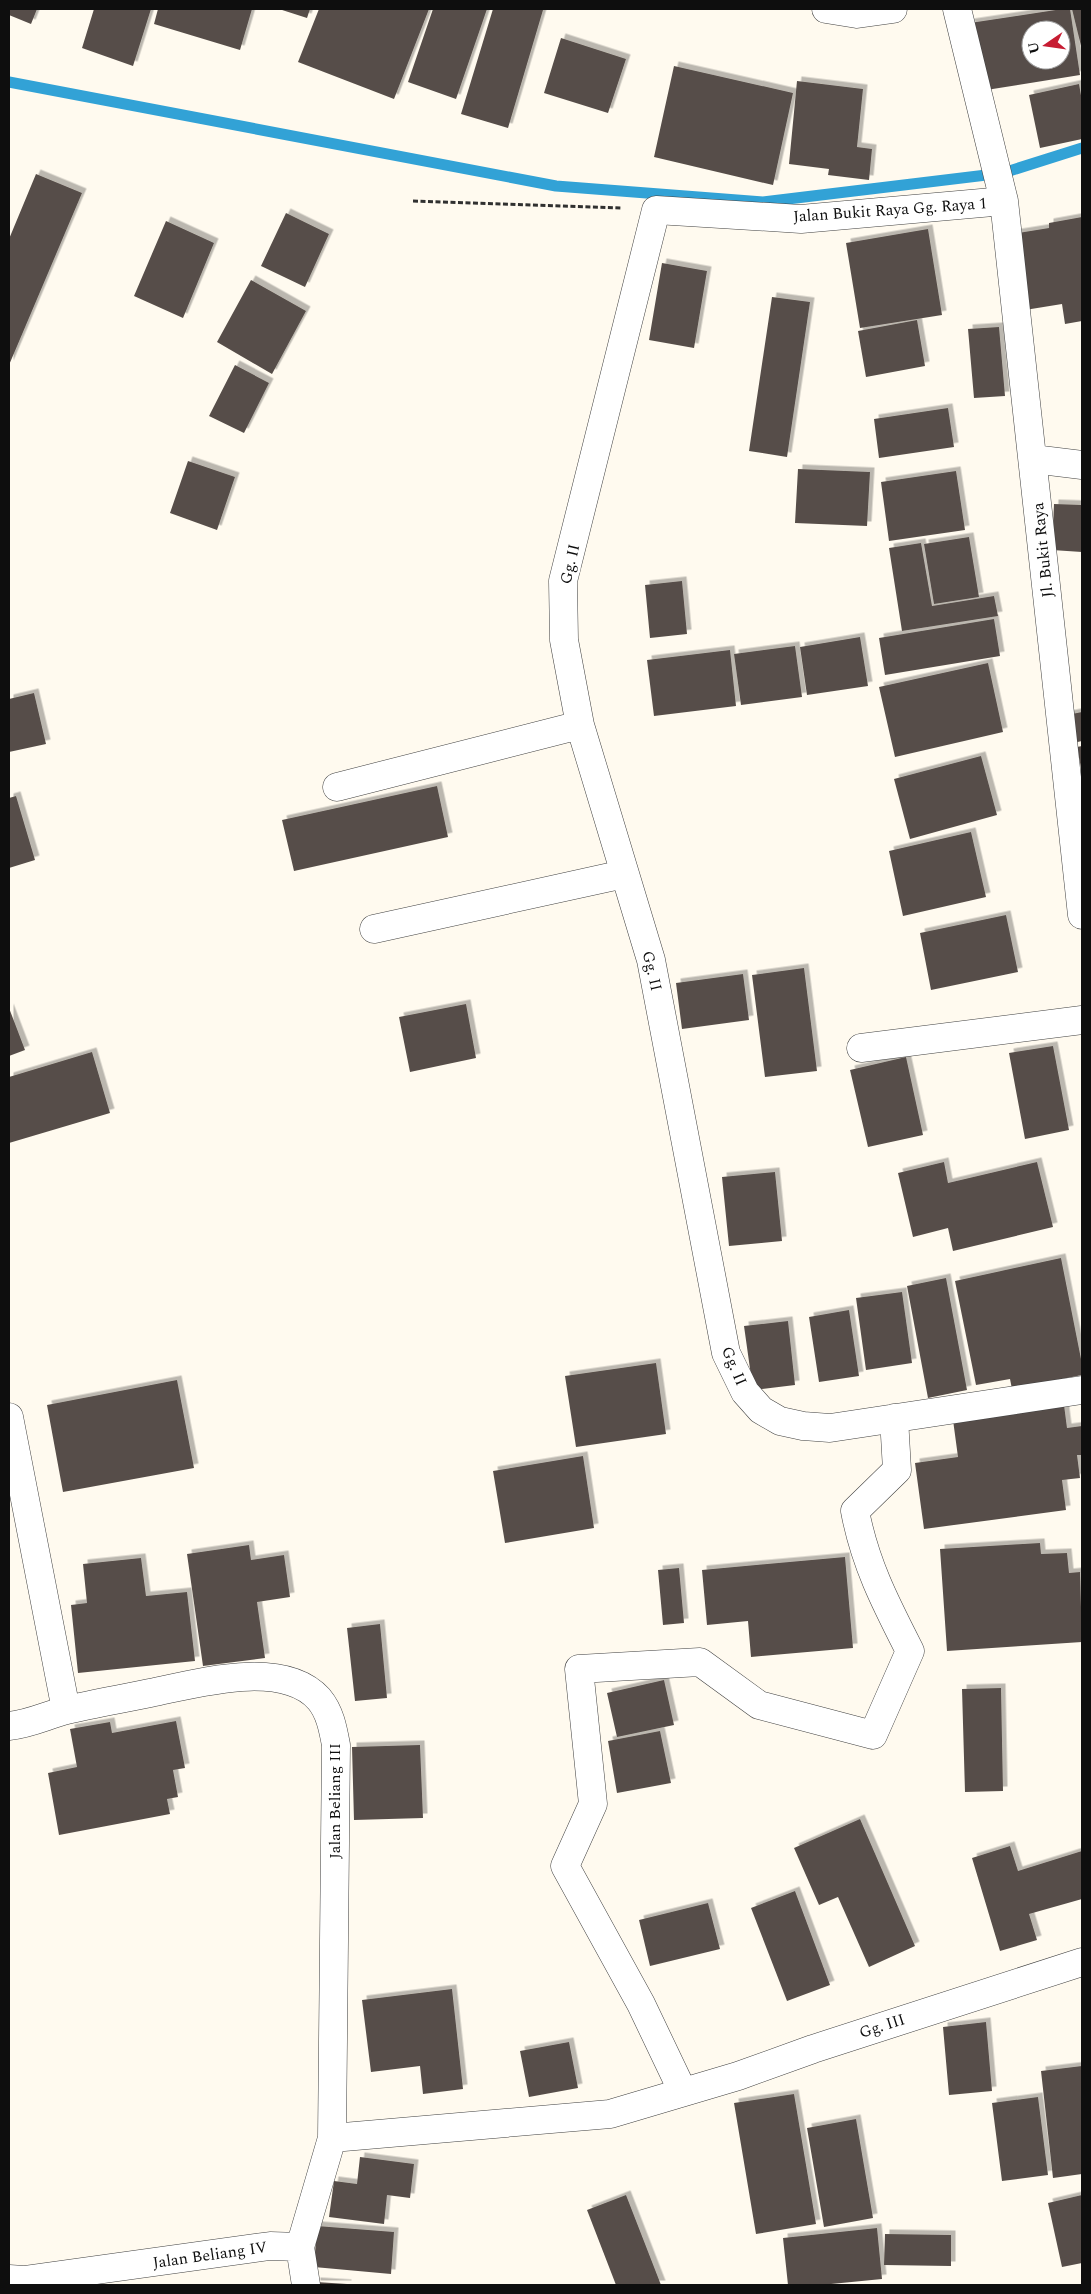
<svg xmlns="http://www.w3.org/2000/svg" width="1091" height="2294" viewBox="0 0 1091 2294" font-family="Spectral,serif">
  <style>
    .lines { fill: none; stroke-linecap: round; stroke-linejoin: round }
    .stream { stroke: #32a2d6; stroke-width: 11 }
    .building { fill: #574e49; fill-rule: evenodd; filter: url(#shadow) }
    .minor-casing { stroke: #414141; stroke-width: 29 }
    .path { stroke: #303030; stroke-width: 3; stroke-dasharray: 5 2.5; stroke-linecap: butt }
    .minor { stroke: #fff; stroke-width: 28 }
    .labels { text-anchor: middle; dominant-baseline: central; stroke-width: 5; stroke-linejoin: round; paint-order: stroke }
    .street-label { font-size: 16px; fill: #0e0e0e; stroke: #fff }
  </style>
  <defs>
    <filter id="shadow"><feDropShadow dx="4.5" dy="-4.5" stdDeviation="0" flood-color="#0004"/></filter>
  </defs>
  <rect width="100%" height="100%" fill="#fffaef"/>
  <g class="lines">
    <path class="stream" d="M9,82L556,186L763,202L1003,173L1082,148"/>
  </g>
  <path class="building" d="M9,9H37L31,24L9,15Z
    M94,9H151L133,66L82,48Z
    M158,9H252L240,50L154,24Z
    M279,9H310L307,18Z
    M319,9H429L394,99L298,62Z
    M433,9H487L456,99L408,82Z
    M493,9L543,10L508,128L461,114Z
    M1062,9H1070L1080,75L980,91L970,23ZM1031,30H1061V60H1031Z
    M1072,9H1082V50Z
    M561,38L626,59L608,113L544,93Z
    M674,66L793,93L773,185L654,157Z
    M797,81L863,89L857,147L872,149L869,180L828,175L829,169L789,164Z
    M1079,84L1082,101V139L1040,148L1029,95Z
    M36,174L82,193L9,365V239Z
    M286,213L329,234L305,287L261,266Z
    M1082,217V321L1065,324L1062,304L1025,310L1012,234L1049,228V223Z
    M166,221L214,243L183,318L134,296Z
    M928,229L942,315L860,328L846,243Z
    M662,263L707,271L694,348L649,340Z
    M251,280L306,311L272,374L217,342Z
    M772,297L810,302L787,457L749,451Z
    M917,320L925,366L866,377L858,331Z
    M999,327L1005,396L974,398L968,329Z
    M235,365L269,383L244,433L209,416Z
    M948,408L954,447L879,458L874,419Z
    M188,461L235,477L217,530L170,513Z
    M798,469L870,472L867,526L795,523Z
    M956,471L965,530L889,541L881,482Z
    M1054,504L1082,505V552L1052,550Z
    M969,537L979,597L934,604L924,544Z
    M921,543L932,606L994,596L998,616L902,631L889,548Z
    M682,581L687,634L650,638L645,585Z
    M994,619L1000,656L885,675L879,638Z
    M860,637L868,686L807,695L800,647Z
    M795,646L802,697L741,705L734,654Z
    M730,650L736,706L654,716L647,660Z
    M988,663L1003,732L895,757L879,687Z
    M34,693L46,744L9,752V699Z
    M1082,712V741L1073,743L1067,715Z
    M1082,746V768H1081L1077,747Z
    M981,756L997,815L910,839L894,779Z
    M437,786L448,837L294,871L282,820Z
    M16,796L35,860L9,868V798Z
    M971,832L986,897L903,916L889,851Z
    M1006,915L1018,972L931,990L920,933Z
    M804,968L817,1071L765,1077L752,975Z
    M743,974L749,1020L682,1029L676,983Z
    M466,1004L476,1058L410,1072L399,1017Z
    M9,1008L25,1050L9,1056Z
    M1053,1046L1069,1130L1025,1139L1009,1053Z
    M92,1052L110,1113L9,1143V1077Z
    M906,1057L923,1135L868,1147L850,1070Z
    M944,1162L948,1183L1037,1162L1053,1227L953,1251L948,1228L913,1237L898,1173Z
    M775,1172L782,1241L729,1246L722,1177Z
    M1061,1258L1082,1364V1375L1012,1389L1010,1379L976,1385L955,1281Z
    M946,1278L967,1390L928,1398L907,1286Z
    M902,1292L912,1363L866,1370L856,1298Z
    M849,1310L859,1376L819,1382L809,1317Z
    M788,1321L795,1385L753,1390L744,1326Z
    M656,1363L666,1434L576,1447L565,1376Z
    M177,1380L194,1468L63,1492L47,1405Z
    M1064,1405L1067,1428L1082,1426V1455H1077L1080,1478L1062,1480L1066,1510L924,1529L915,1463L958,1457L953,1420Z
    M583,1456L594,1528L505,1543L493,1471Z
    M1040,1543L1041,1554L1067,1553L1069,1573L1080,1572L1082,1642L947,1651L940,1549Z
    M249,1545L251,1560L284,1555L290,1597L257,1602L265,1658L203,1666L187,1554Z
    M845,1557L853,1648L751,1657L748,1621L707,1625L702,1570Z
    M141,1558L146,1596L187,1592L195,1661L78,1673L71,1605L87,1603L83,1564Z
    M679,1568L684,1623L663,1625L658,1570Z
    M380,1624L387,1698L355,1701L347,1628Z
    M664,1680L674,1725L617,1737L607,1693Z
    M1001,1688L1003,1791L965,1792L962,1689Z
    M176,1721L185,1768L173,1770L178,1797L167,1799L170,1814L59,1835L48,1773L77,1767L70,1729L110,1722L112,1733Z
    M660,1731L671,1783L617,1793L608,1741Z
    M420,1745L423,1818L354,1820L352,1747Z
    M860,1819L915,1946L869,1967L838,1897L819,1905L794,1848Z
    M1010,1846L1018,1871L1082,1851V1899L1029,1914L1037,1940L1000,1951L972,1858Z
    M795,1891L830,1985L787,2001L751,1908Z
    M708,1903L720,1949L650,1966L639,1920Z
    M452,1989L463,2089L423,2094L420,2066L371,2072L362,2000Z
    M986,2022L992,2091L949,2095L943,2027Z
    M569,2042L578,2088L529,2097L520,2051Z
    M1082,2066V2174L1053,2178L1041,2071Z
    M794,2094L816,2224L756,2234L734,2103Z
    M1038,2097L1048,2175L1002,2181L992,2103Z
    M856,2119L873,2218L824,2227L807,2128Z
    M360,2157L414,2164L410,2198L387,2195L384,2224L329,2217L334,2181L357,2184Z
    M626,2195L661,2285H616L587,2210Z
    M1082,2195V2263L1062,2267L1048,2203Z
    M317,2226L394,2232L391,2274L314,2267Z
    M877,2228L882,2279L821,2285H788L783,2238Z
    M885,2234L951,2235V2266L884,2265Z
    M316,2282L347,2284V2285H316Z"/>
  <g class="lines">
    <g class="minor-casing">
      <path id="minor" d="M826,9L857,14L893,9
        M957,9L1004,201L1082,915
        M1004,201L801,219L656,210L563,581L564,640L580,725L651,960L726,1353L745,1392L761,1410L780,1421L803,1426L830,1428L1082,1390
        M1033,459L1082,465
        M337,787L580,725
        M374,929L624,874
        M861,1048L1082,1020
        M9,1417L66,1710
        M9,1726C30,1724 47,1715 67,1710C95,1703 122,1699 150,1693C195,1684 282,1658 319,1699C330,1712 333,1729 336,1745L332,2138L300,2247L270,2246L24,2280L9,2279
        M683,2092L641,2004L565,1866L593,1804L579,1669L700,1662L759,1705L873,1735L910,1651C886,1604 865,1564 855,1511L897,1470L894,1418
        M332,2138L610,2114L738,2076L813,2049L1082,1962
        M300,2247L306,2285"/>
    </g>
    <path class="path" d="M413,201L622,208"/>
    <use href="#minor" class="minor"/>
  </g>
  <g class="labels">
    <g class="street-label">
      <text transform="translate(890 210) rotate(-4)">Jalan Bukit Raya Gg. Raya 1</text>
      <text transform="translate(1043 550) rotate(-96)">Jl. Bukit Raya</text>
      <text transform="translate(570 564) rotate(-77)">Gg. II</text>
      <text transform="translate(652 971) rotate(77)">Gg. II</text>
      <text transform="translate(734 1366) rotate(67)">Gg. II</text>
      <text transform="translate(335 1801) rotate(-90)">Jalan Beliang III</text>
      <text transform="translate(882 2026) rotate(-18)">Gg. III</text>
      <text transform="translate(210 2255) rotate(-8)">Jalan Beliang IV</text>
    </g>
  </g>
  <rect width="1091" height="2294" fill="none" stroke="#0e0e0e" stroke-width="20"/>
  <g transform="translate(1046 45) rotate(257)"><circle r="24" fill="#ffffff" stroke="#9f9f9f"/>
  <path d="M0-4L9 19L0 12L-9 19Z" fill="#c71c32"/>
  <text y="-8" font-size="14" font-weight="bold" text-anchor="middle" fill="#0e0e0e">U</text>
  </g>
</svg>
